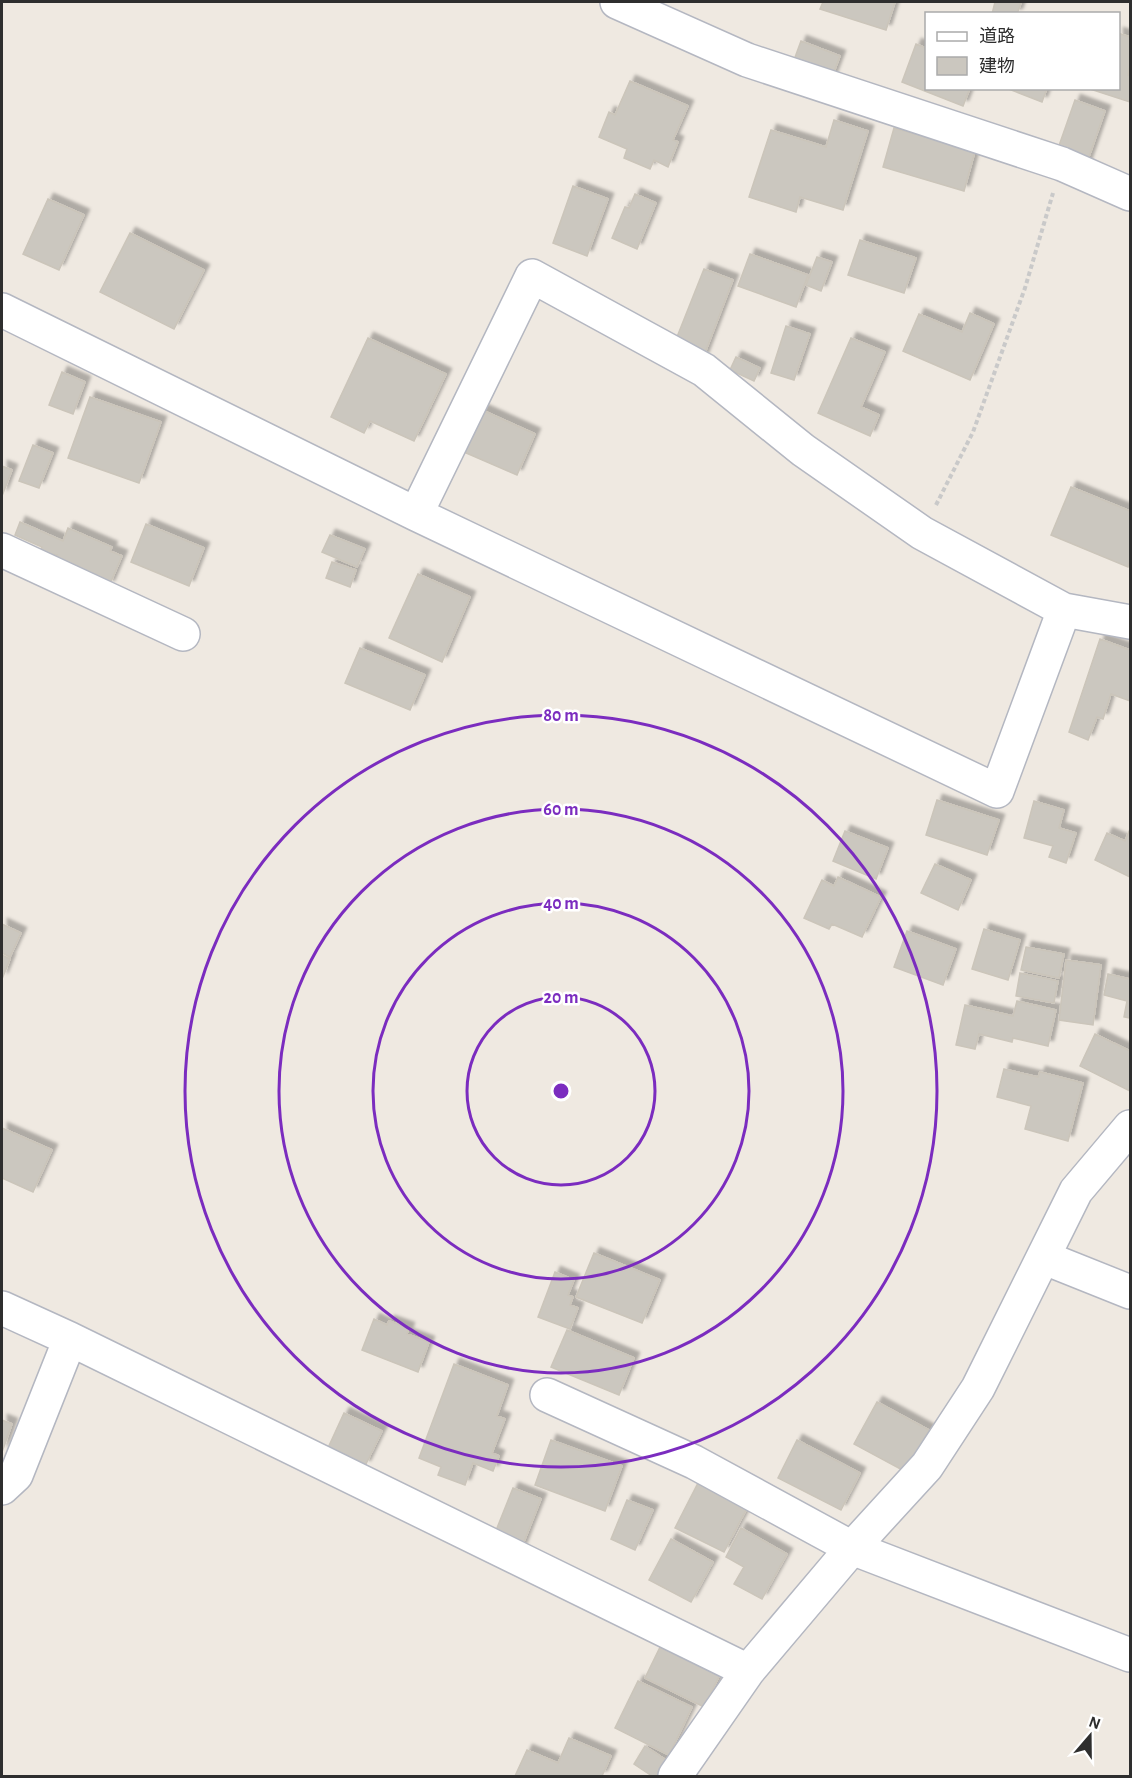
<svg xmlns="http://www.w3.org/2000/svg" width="1132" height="1778" viewBox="0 0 1132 1778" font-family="'Alegreya Sans','Noto Sans JP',sans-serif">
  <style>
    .building { fill: #cbc7bf; stroke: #cbc5ba; stroke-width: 1.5; filter: url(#shadow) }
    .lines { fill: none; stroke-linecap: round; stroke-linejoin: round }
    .minor-casing { stroke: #b4b7c1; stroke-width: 36 }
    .path { stroke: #c9c9c9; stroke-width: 4; stroke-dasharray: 4.5 3; stroke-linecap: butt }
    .minor { stroke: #fff; stroke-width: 33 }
    .ring { fill: none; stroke: #7b2cbf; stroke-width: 3 }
    .centre { fill: #7b2cbf; stroke: #fff; stroke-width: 3 }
    .ring-label { font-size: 18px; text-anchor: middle; font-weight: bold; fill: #7b2cbf; stroke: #fff; stroke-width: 5; stroke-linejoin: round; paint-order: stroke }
  </style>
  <defs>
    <filter id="shadow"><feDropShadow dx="5.5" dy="-5.5" stdDeviation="1.5" flood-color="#0004"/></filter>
  </defs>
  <rect width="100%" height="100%" fill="#efe9e1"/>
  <path class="building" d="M823,2H895L886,30L820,9Z
    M995,2H1016L1021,3L1017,14H992Z
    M1118,33L1130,37V66L1128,75L1130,76V102L1087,88H1118Z
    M801,41L840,56L829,85L790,71Z
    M916,44L926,48V88H970L963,106L902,82Z
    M630,81L688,106L673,140L678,142L668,167L654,160L650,169L624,158L627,149L599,137L609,112L615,115Z
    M1006,88H1047L1042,102Z
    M1075,100L1105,111L1085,168L1055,157Z
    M834,120L868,131L843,210L800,197L796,212L749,197L771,130L826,147Z
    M894,128L975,151L964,191L883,167Z
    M573,186L608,199L587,256L553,243Z
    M635,194L656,203L637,249L612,238L625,207L629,208Z
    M48,199L84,215L59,270L23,254Z
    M130,233L204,270L174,329L100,292Z
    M860,240L916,258L904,293L848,275Z
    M750,254L808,275L796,307L738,286Z
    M817,257L832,262L821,291L806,285Z
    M704,269L733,280L703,358L673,347Z
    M970,313L994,324L970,380L903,351L919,314L962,332Z
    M786,326L810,334L794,380L771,373Z
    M368,338L446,374L414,441L370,421L364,433L331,417Z
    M851,338L885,352L861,407L879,415L870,436L818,413Z
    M736,357L760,368L754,381L730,370Z
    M62,372L85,382L73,414L49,405Z
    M90,397L161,422L139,483L68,458Z
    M482,410L535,434L517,475L464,452Z
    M33,445L53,453L39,488L19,481Z
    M2,466L12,470L2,496Z
    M1071,487L1130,511V560L1128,567L1051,535Z
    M20,522L63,541L68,528L112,547L110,551L122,556L109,586L55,558L57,555L53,554L49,562L37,557L42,547L15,535Z
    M146,524L204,548L189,586L131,562Z
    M330,535L365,549L357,567L322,552Z
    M332,562L356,570L350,587L326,578Z
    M418,574L470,597L442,662L389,638Z
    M1100,639L1130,650V701L1111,694L1103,719L1097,717L1088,740L1069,732Z
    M360,648L425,675L410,710L345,683Z
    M937,800L999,820L987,855L926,835Z
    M1034,801L1064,810L1059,828L1076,833L1066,863L1049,857L1053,846L1024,838Z
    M1130,829V877L1095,860L1107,833L1125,841Z
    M845,831L888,848L876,879L833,861Z
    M935,864L971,880L958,910L921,893Z
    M838,877L881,897L862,937L832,924L829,929L804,918L822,880L834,886Z
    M2,924L21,933L10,957L2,953Z
    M984,929L1020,940L1008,980L972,969Z
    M907,931L956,949L943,985L894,967Z
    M1026,947L1064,954L1059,978L1021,970Z
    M2,955L10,959L2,979Z
    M1066,960L1101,965L1093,1025L1059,1020Z
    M1020,973L1058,981L1054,1003L1016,996Z
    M1108,974L1130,979V1018L1124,1017L1127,1001L1104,995Z
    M1017,1001L1056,1010L1048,1046L1013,1038L1012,1042L979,1034L975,1049L956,1045L965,1005L1013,1016Z
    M1095,1034L1130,1051V1091L1080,1066Z
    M1004,1069L1038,1077L1040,1072L1083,1083L1068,1141L1025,1129L1031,1106L997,1097Z
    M2,1128L52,1150L33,1192L2,1178Z
    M594,1253L660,1280L642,1323L576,1297Z
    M555,1272L574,1280L568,1295L573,1297L570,1305L578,1308L570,1329L538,1317Z
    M374,1319L387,1325L389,1321L409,1328L407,1334L429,1342L418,1372L362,1350Z
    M567,1330L634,1358L619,1395L551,1367Z
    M454,1364L508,1385L497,1416L505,1419L492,1453L499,1456L493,1471L473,1463L465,1485L438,1475L441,1467L419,1458Z
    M877,1402L929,1430L906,1472L854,1444Z
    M344,1413L382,1431L365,1466L328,1448Z
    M2,1420L12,1424L2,1452Z
    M551,1440L622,1466L605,1511L535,1485Z
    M797,1440L860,1473L841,1510L778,1478Z
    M699,1481L748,1506L724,1552L675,1528Z
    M513,1488L541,1499L521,1549L493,1538Z
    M627,1500L653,1510L635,1550L611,1539Z
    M741,1528L787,1554L762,1599L734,1584L744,1567L726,1557Z
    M671,1539L713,1562L691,1602L649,1580Z
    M664,1639L723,1668L704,1707L645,1678Z
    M638,1681L692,1707L669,1755L615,1728Z
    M569,1738L611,1756L602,1776H515L527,1750L558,1763Z
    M645,1746L672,1764L664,1776H652L634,1764Z"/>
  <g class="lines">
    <g class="minor-casing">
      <path id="minor" d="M617,2L747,60L1062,164L1130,194
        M2,310L416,514L997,791L1064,610L922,533L803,450L704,370L532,276L416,514
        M2,550L183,634
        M1064,610L1130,622
        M1045,1258L1130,1292
        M2,1308L70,1339L748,1671
        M547,1395L694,1462L852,1548L1130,1655
        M2,1488L16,1475L70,1339
        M675,1776L748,1671L852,1548L927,1466L978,1388L1076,1191L1130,1127"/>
    </g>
    <path class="path" d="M936,505L973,432L1025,288L1053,193"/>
    <use href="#minor" class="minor"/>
  </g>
  <g class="ring">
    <circle cx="561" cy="1091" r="94"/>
    <circle cx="561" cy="1091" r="188"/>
    <circle cx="561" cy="1091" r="282"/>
    <circle cx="561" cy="1091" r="376"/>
  </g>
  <circle cx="561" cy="1091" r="9" class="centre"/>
  <g class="ring-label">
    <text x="561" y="721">80 m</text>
    <text x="561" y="815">60 m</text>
    <text x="561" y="909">40 m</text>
    <text x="561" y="1003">20 m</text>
  </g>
  <rect width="1132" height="1778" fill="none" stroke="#2e2e2e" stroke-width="6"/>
  <rect x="925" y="12" width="195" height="78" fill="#ffffff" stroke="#ababab" stroke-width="1.5"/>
  <rect x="937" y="32" width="30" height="9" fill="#ffffff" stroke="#ababab" stroke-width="1.5"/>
  <text x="979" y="42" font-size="18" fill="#2e2e2e">道路</text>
  <rect x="937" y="57" width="30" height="18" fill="#cbc7bf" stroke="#ababab" stroke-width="1.5"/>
  <text x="979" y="72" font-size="18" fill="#2e2e2e">建物</text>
  <g transform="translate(1090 1736) rotate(20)" stroke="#ffffff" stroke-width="4.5" paint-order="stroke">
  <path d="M0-4.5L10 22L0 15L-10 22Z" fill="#2e2e2e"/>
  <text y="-9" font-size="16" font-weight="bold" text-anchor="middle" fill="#2e2e2e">N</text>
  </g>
</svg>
